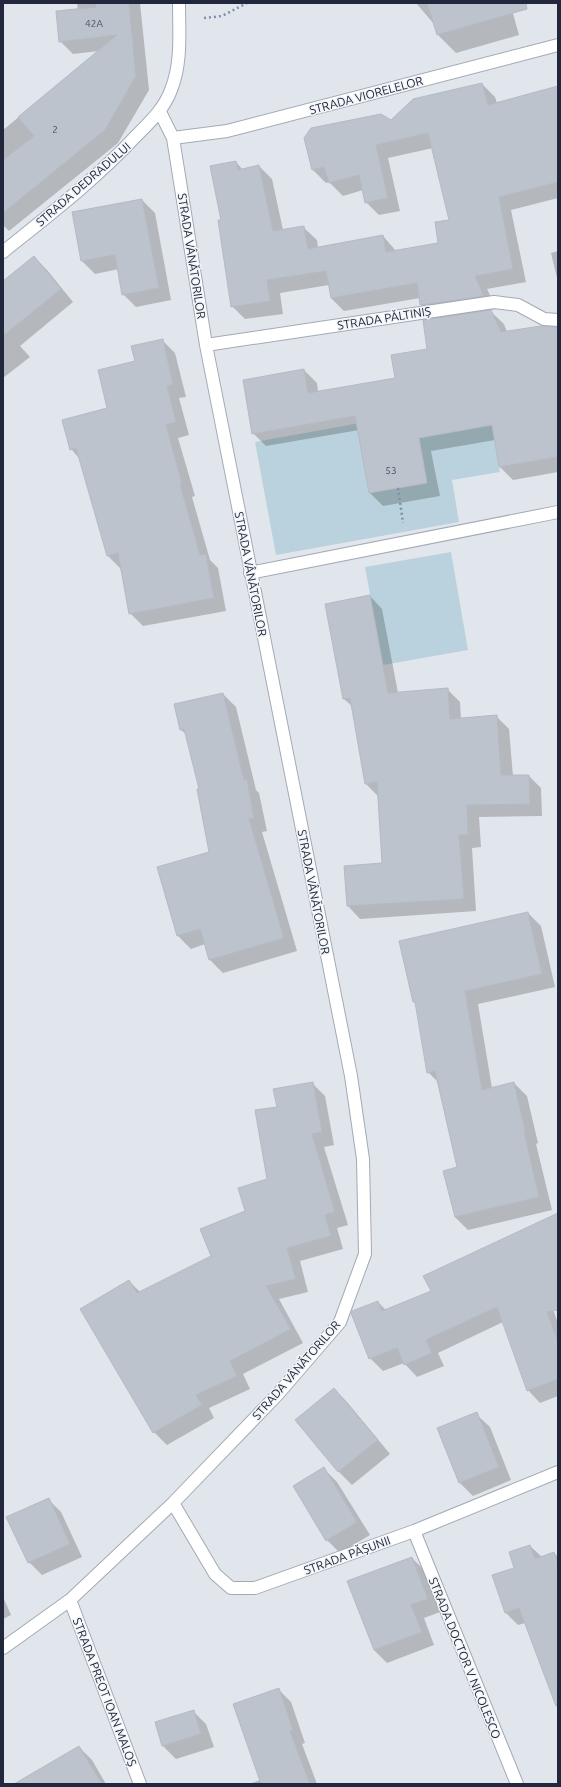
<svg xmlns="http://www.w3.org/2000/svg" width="561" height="1787" viewBox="0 0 561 1787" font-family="Ubuntu,sans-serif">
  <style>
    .green { fill: #bad2dd }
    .shadow { fill: #0003 }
    .building { fill: #bdc3cd; stroke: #b4bac6 }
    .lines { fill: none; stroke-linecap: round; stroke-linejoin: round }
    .lane-casing { stroke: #a4a9b4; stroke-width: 14 }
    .street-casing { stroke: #a4a9b4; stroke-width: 14 }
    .secondary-casing { stroke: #a3aabb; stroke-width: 14 }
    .path { stroke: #818eb0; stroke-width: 2.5; stroke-dasharray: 2 3; stroke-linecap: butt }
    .lane { stroke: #fff; stroke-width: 12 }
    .street { stroke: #fff; stroke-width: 12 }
    .secondary { stroke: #fff; stroke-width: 12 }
    .labels { text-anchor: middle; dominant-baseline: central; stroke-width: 3; stroke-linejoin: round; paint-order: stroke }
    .number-label { font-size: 10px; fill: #484e61 }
    .street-label { font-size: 12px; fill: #21273d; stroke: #f2f5f8 }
  </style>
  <rect width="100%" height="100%" fill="#e1e6ec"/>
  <path class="green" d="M487,400L500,472L452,480L459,522L276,555L255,442Z
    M451,552L468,650L383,665L365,567Z"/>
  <path class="shadow" d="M77,3H140L149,90L118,143L9,231L3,225V130L99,51L73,54L60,41L78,10Z
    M416,3H510L519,35L456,53L438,35L434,24Z
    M482,84L495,97L497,103L558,87V198L511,210L526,282L487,289L497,309L489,310L504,324L507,332L558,384V472L513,480L500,467L495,440L431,451L440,496L383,506L370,493L359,430L266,446L253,433L304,370L317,383L318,392L396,379L428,350L436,319L421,305L420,298L344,311L331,298L329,285L280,293L283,314L245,319L232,306L222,221L236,162L243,170L259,166L272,179L283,230L303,227L317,240L318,248L383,236L396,251L440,244L450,220L433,148L388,158L400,211L379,215L366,202L363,190L343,196L329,182L326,183L313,170L392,121Z
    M142,200L155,213L171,300L136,307L123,294L119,269L95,274L82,261L73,213Z
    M558,251V282L551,253Z
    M34,257L47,270L73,302L20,346L30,357L3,378V282Z
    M162,340L175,353L186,397L179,398L189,435L178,438L195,496L192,497L210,560L218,568L226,611L143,626L130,613L121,569L108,556L80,459L71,449L108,408L137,362Z
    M370,596L382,609L398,693L447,689L460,702L461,719L496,716L509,729L513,776H529L541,788L542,816L479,817L481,847L472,848L476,911L360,919L348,906L383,864L379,797L366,784L353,707L344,699Z
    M223,694L236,707L256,790L259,793L267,831L262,832L297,951L223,973L210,960L205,944L191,949L178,936L210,852L200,789L187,735L181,730Z
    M528,913L541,926L555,987L478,1004L492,1088L514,1083L527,1096L538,1143L536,1144L552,1210L468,1230L455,1217L458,1168L439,1083L428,1072L417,1004L414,1002Z
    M312,1083L325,1096L334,1145L324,1147L348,1225L337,1228L343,1249L300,1261L308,1292L279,1299L303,1343L243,1374L250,1389L209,1408L214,1418L167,1445L154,1432L129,1281L140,1292L212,1257L268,1180L278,1107Z
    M558,1214V1302L551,1304L558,1323V1396L540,1403L528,1390L503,1322L438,1353L444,1366L417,1377L404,1363L383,1371L370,1358L378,1302L387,1311L432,1292Z
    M334,1389L347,1402L390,1454L352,1485L339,1472L296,1421Z
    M476,1414L490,1427L511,1480L473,1496L460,1483L439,1429Z
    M324,1469L337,1482L370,1535L340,1553L327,1540Z
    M48,1499L61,1512L82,1557L42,1575L29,1562Z
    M530,1546L542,1557L554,1553L558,1557V1710L525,1623L518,1625L505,1612L515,1568Z
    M412,1558L425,1571L440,1612L424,1618L434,1645L387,1663L374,1650Z
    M3,1597L11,1615L3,1619Z
    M278,1689L291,1702L305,1743L302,1744L317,1784H249L260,1780Z
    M193,1711L206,1724L214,1747L176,1759L163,1746L156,1723Z
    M79,1747L92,1760L106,1784H16Z"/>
  <path class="building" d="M95,3H129L136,76L105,130L3,213V160L34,136L18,117L117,35L59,42L56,11L96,7Z
    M427,3H526L527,9L437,35Z
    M482,83L488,105L558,86V182L499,197L513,269L475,276L484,296L420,305L417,283L331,298L326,271L267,280L270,301L231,307L218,220H221L210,166L236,161L238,170L259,165L273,231L304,226L308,249L383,235L386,252L438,243L435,222L449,220L428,133L376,145L388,198L365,203L359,175L329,183L324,167L312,170L304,138L311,128L381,114L391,120L413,99Z
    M142,199L159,288L122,295L115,255L81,261L72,212Z
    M34,256L61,289L3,336V281Z
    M491,310L501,332L541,326L558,327V457L499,467L492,425L419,438L427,483L369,493L355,416L252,434L243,380L304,369L308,393L395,378L391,355L427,349L423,320Z
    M163,339L173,384L167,386L176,422L166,425L182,484H180L200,555L206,554L214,598L129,614L118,553L107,556L76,448L70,450L62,420L107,408L98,370L135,361L131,346Z
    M370,595L388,693L448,688L450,719L497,715L501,775H529L530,804L467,805L468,835H459L464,899L347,906L344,866L382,863L377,782L365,784L350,698L343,699L325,604Z
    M223,693L244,780L247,779L254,818L249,819L284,938L209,960L200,929L177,936L157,867L209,852L197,789H199L184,729L180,730L174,704Z
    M528,912L542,974L465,991L482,1090L514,1082L525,1130L524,1131L539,1197L455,1217L443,1171L457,1167L435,1071L427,1073L415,1002H413L399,941Z
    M313,1082L322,1132L312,1134L335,1212L325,1215L331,1236L287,1248L296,1279L266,1286L291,1329L230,1361L237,1376L196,1395L202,1405L153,1433L80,1309L129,1280L137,1293L211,1256L200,1229L245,1211L238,1188L267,1179L255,1110L277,1107L273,1089Z
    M558,1213V1310L547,1312L558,1342V1379L527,1391L497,1307L426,1340L432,1353L404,1365L397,1348L369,1359L351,1313L352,1311L378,1301L382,1311L431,1291L423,1276Z
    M334,1388L378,1440L338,1472L295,1420Z
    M477,1412L499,1467L459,1483L437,1428Z
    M324,1467L357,1522L326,1541L293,1486Z
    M49,1498L70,1544L28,1563L6,1517Z
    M530,1545L535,1559L554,1552L558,1564V1705L556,1706L519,1608L505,1613L492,1575L514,1568L509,1552Z
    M412,1557L428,1599L411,1605L422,1632L374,1650L347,1581Z
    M279,1688L293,1730L290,1731L310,1784H261L233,1704Z
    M194,1710L201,1734L162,1746L155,1722Z
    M79,1746L102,1784H14Z"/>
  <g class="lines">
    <g class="lane-casing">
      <path id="lane" d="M250,573L558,512"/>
    </g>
    <g class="street-casing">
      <path id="street" d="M173,138L227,131L558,45
        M206,345L494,302L518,305L544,319L558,320
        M173,1503L215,1574L231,1588H255L414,1531L558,1472
        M414,1531L517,1784
        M70,1600L140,1784
        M3,1648L70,1600L173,1503L278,1394L340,1322L365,1254L363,1159L351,1076L206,345L173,138L160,112"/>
    </g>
    <g class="secondary-casing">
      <path id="secondary" d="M3,252C49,215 96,179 136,136C150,122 164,109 171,90C182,63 179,32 179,3"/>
    </g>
    <path class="path" d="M204,18L222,16L247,3
      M398,488L403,523"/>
    <use href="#lane" class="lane"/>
    <use href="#street" class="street"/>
    <use href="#secondary" class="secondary"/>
  </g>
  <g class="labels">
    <g class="number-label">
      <text x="94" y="23">42A</text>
      <text x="55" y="129">2</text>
      <text x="391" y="470">53</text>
    </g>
    <g class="street-label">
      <text transform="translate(366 95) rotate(-15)">STRADA VIORELELOR</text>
      <text transform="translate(83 184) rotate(-41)">STRADA DEDRADULUI</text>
      <text transform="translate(192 256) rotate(81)">STRADA VÂNĂTORILOR</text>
      <text transform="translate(384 318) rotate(-9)">STRADA PĂLTINIȘ</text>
      <text transform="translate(251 574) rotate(79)">STRADA VÂNĂTORILOR</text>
      <text transform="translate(314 892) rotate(79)">STRADA VÂNĂTORILOR</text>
      <text transform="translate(296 1370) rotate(-49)">STRADA VÂNĂTORILOR</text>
      <text transform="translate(347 1555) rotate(-20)">STRADA PĂȘUNII</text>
      <text transform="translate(465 1658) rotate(68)">STRADA DOCTOR V NICOLESCO</text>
      <text transform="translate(105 1692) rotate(69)">STRADA PREOT IOAN MALOȘ</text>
    </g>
  </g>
  <rect width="561" height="1787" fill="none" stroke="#21273d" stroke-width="8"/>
</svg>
